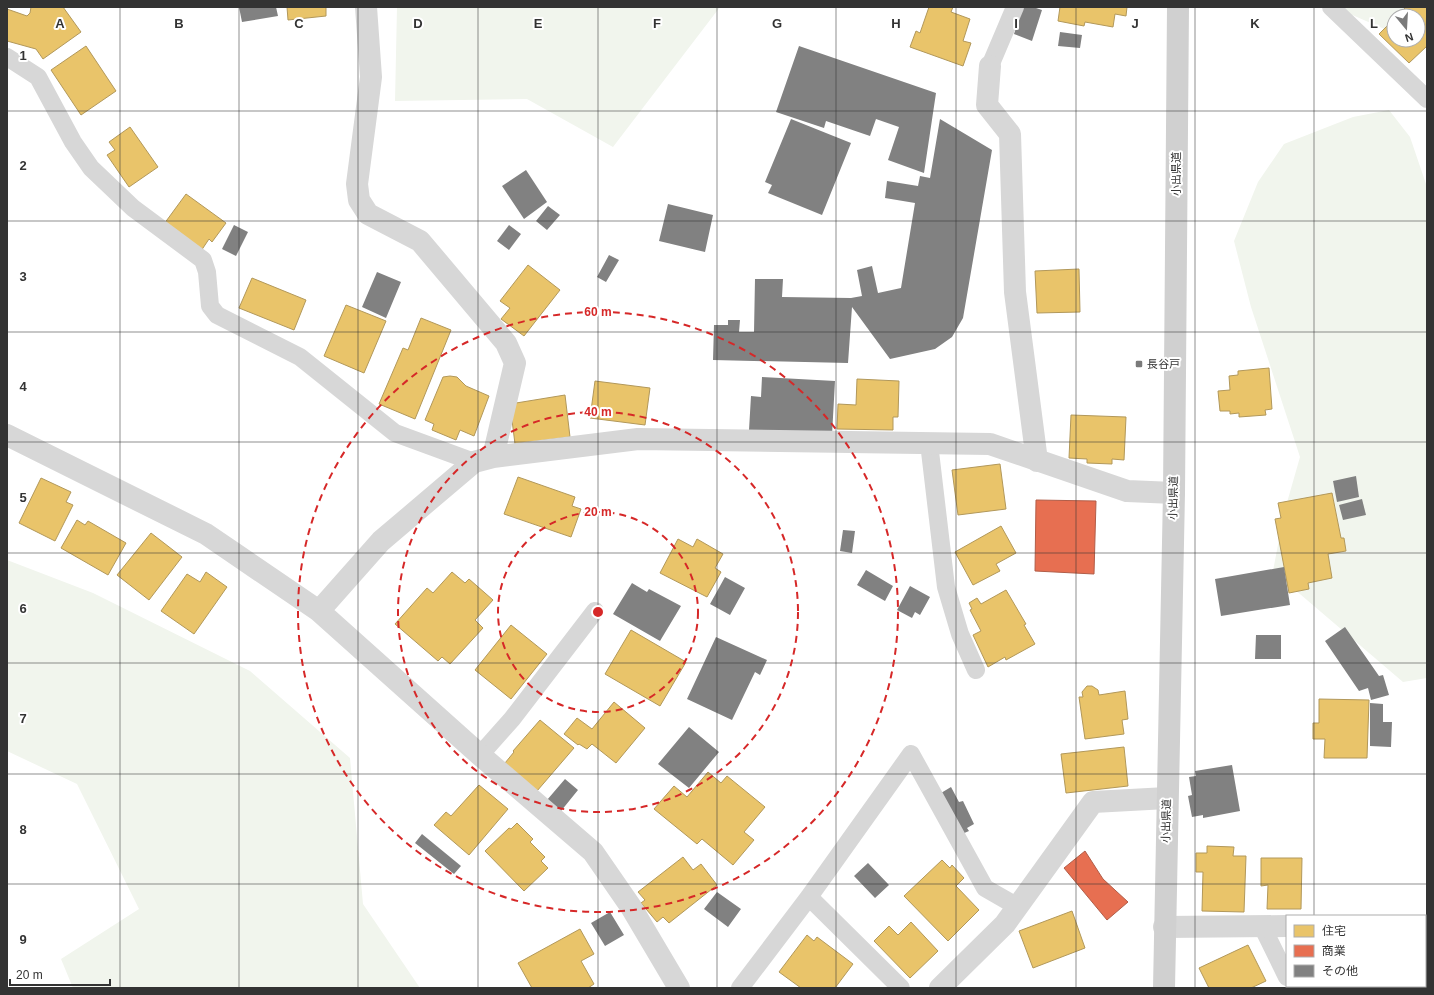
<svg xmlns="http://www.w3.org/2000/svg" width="1434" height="995" viewBox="0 0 1434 995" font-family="Helvetica,'Noto Sans JP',sans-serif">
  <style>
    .green { fill: #f1f5ed }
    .homes { fill: #e9c46a; stroke: #b2985a }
    .shops { fill: #e76f51; stroke: #b15d48 }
    .building { fill: #818181 }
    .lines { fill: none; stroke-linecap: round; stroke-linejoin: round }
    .service { stroke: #d7d7d7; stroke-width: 18 }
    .minor { stroke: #d7d7d7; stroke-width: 22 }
    .secondary { stroke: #d0d0d0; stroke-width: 22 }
    .grid { fill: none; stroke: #333; stroke-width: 1; stroke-opacity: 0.55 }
    .ring { fill: none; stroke: #d62828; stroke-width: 2; stroke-dasharray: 7 5 }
    .poi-dot { fill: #7a7a7a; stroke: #fff; stroke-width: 1.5 }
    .labels { text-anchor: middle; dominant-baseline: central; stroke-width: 4; stroke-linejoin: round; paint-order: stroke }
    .street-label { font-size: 11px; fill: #333; stroke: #fff }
    .poi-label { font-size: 11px; fill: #333; stroke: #fff; text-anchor: start }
    .grid-label { font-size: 13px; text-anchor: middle; font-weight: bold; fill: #333; stroke: #fff; stroke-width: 4; stroke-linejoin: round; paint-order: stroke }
    .centre { fill: #d62828; stroke: #fff; stroke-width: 2 }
    .ring-label { font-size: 12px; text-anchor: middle; font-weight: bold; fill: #d62828; stroke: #fff; stroke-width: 4; stroke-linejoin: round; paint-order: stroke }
  </style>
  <rect width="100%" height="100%" fill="#fff"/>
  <path class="green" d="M397,7H720L613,147L527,99L395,101Z
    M1334,7H1427V28L1418,29V16H1394V31H1389Z
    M1389,110L1410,137L1427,187V678L1403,682L1273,571L1284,513L1300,457L1251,307L1234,241L1258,182L1284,144L1353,117Z
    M7,560L93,593L250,671L350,758L363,904L420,988H73L61,959L139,909L77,784L7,751Z"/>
  <path class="homes" d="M31,7H63L81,32L43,59L36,49L7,41V9L27,16L30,13Z
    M287,7H326V16L288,20Z
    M929,7H953L951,12L970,19L963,41L971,43L963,66L910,47L916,31L920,33Z
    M1060,7H1127L1126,16L1115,14L1113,27L1085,22L1084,26L1058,21Z
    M1406,7H1427L1426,27L1427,46L1409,63L1379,34L1394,19V40H1418V16H1397Z
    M86,46L116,91L81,115L51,70Z
    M130,127L158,167L129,187L107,155L115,150L109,142Z
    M186,194L226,223L212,242L209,239L201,251L164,224Z
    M528,265L560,290L524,336L501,319L510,308L500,301Z
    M1079,269L1080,312L1037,313L1035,271Z
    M252,278L306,300L294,330L239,308Z
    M346,305L386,321L364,373L324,356Z
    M421,318L451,330L415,419L379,404L403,348L408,350Z
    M1269,368L1272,409L1265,410L1266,415L1239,417V413L1230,414V411H1220L1218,391L1230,390L1229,376L1238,375V371Z
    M450,376L457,377L466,386L489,396L474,436L460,430L456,440L432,430L434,424L425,420L443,377Z
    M857,379L899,381L898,417H893V430L837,429L838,404L856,405Z
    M595,381L650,388L645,425L590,418Z
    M565,395L570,437L515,444L510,404Z
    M1071,415L1126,417L1124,460L1112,459V464L1087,463V459L1069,458Z
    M1000,464L1006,509L958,515L952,470Z
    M518,477L575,497L572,506L581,509L571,537L504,514Z
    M41,478L71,492L66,502L73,505L55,541L19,523Z
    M1332,493L1341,538H1344L1346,551L1328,554L1332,578L1308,583L1309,589L1289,593L1275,519L1281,518L1278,503Z
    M77,520L85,525L88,521L126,543L108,575L61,548Z
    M1001,526L1016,553L996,564L1000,571L973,585L955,552Z
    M151,533L182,557L149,600L117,575Z
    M678,539L693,547L697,539L723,554L715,568L721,572L707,597L660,573Z
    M206,572L227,587L194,634L161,611L187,574L200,582Z
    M452,572L465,583L469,579L493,600L475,620L483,628L450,664L442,657L438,661L395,624L427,588L433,593Z
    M1006,590L1026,624L1024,625L1035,644L1006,660L1005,657L988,667L973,635L981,631L970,610L972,609L969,603L977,598L981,604Z
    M511,625L547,654L511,699L475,670Z
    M631,630L686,662L660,706L605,674Z
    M1087,686H1092L1098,690L1099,695L1125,691L1128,719L1122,720L1124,734L1085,739L1079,697H1083L1082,692Z
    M1319,699L1369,700L1367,758H1324L1325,739H1313V723H1319Z
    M614,702L645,728L616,763L592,744L587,749L579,744L578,745L564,734L577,718L592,729Z
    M540,720L574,748L537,791L505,763L514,752L513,751Z
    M1124,747L1128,786L1066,793L1061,754Z
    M708,772L721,783L727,776L765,807L744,832L754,840L733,865L702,839L697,844L654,809L674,786L687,797Z
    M479,785L508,809L469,855L434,825L446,812L451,816Z
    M517,823L533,839L530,842L545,857L541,861L548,868L524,891L485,851L509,828L511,829Z
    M1207,846L1234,847L1233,856H1246L1244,912L1202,911L1203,872H1196V853H1207Z
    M683,857L693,870L701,864L717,885L669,923L663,917L657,922L641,903L645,900L638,892Z
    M1261,858H1302L1301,909H1267L1268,885L1261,886Z
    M942,860L950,868L952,865L964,878L956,886L979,910L948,941L904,896Z
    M1072,911L1085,948L1033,968L1019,931Z
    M911,922L938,951L910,978L874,941L889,926L898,935Z
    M580,929L594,954L581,961L594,984L588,988H532L518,963Z
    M807,935L814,941L817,937L853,964L835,988H801L779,972Z
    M1248,945L1266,981L1251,988H1209L1199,968Z"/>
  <path class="shops" d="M1036,500L1096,501L1094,574L1035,571Z
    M1085,851L1103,879L1128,902L1107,920L1064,868Z"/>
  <path class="building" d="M239,7H276L278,16L242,22Z
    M1023,7H1033L1042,10L1032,41L1014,34Z
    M1060,32L1082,35L1080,48L1058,46Z
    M799,46L936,93L924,173L888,160L899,127L876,119L870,136L826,121L824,128L776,112Z
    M791,119L851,143L822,215L768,193L772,185L765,182Z
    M940,119L992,150L963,318L952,337L935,349L890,359L852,307L848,363L713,360L714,325H728V320H740L739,332H754L755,279H783L782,297L851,298L862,296L857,270L872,266L878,293L901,288L915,203L885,198L887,181L918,186L920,176L930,178Z
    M526,170L547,202L524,219L502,186Z
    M668,204L713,215L705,252L659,241Z
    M548,206L560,215L547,230L536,221Z
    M234,225L248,232L236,256L222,249Z
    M509,225L521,234L509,250L497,241Z
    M609,255L619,260L606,282L597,277Z
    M377,272L401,282L386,318L362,307Z
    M762,377L835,381L832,435L749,430L751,396L761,397Z
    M1356,476L1359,497L1337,502L1333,481Z
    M1362,499L1366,515L1343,520L1339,505Z
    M843,530L855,531L852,553L840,551Z
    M1284,567L1290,605L1221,616L1215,579Z
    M866,570L893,586L885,601L857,585Z
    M725,577L745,588L730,615L710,604Z
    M632,583L647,592L649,589L681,606L660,641L613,614Z
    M910,586L930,597L920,615L915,612L912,618L897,610Z
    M1345,627L1379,676L1383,675L1389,695L1371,700L1368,688L1359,691L1325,641Z
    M1256,635H1281V659H1255Z
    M716,637L767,660L760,675L755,672L732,720L687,699Z
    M1370,703L1383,704V722H1392L1391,747L1370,746Z
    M689,727L719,752L689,788L658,764Z
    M1232,765L1240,811L1203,818V815L1192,817L1188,796L1192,795L1189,777L1196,776L1195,771Z
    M565,779L578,790L561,811L547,800Z
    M951,787L959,802L963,801L974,824L967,828L969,831L962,834L941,793Z
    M422,834L461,866L454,874L415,843Z
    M868,863L889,885L875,898L854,876Z
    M717,892L741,909L728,927L704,909Z
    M610,912L624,935L605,946L591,923Z
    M1342,986H1404L1403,988H1342Z"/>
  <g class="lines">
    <path class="service" d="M1331,7L1427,99
      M7,57L38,77L73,142L91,168L133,208L203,260L207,272L210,306L217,315L300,357L395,433L474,462
      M990,66L1015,7
      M929,443L946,587L960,634L976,670
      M480,755L512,719L595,611
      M809,897L901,988
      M1262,926L1287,977
      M740,988L809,897L911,754L985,888L1018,907"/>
    <path class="minor" d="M366,7L371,77L357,184L359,200L368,214L420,241L506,343L515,363L493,457
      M990,66L987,105L1010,134L1015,292L1037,461
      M7,435L206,534L319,611L480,755L593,852L631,907L679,988
      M319,611L381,541L474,462L493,457L638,439L990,444L1127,491L1174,493
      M1425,926H1427
      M1164,927L1287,926
      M940,988L1005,924L1093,802L1167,798"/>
    <path class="secondary" d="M1164,988L1174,493L1178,7"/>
  </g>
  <path class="grid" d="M120,7V988M239,7V988M358,7V988M478,7V988M598,7V988M717,7V988M836,7V988M956,7V988M1076,7V988M1195,7V988M1314,7V916M7,111H1427M7,221H1427M7,332H1427M7,442H1427M7,553H1427M7,663H1427M7,774H1427M7,884H1427M1314,986V988"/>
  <g class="ring">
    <circle cx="598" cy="612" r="100"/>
    <circle cx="598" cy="612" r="200"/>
    <circle cx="598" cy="612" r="300"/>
  </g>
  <rect class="poi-dot" x="1135" y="360" width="8" height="8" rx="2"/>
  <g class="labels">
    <g class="street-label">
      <text transform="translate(1176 174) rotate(-90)">小出県道</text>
      <text transform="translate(1173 498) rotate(-89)">小出県道</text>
      <text transform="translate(1166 821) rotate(-89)">小出県道</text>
    </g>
    <g class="poi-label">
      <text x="1147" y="364">長谷戸</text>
    </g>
  </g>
  <g class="grid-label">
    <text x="60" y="28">A</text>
    <text x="179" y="28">B</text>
    <text x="299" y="28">C</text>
    <text x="418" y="28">D</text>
    <text x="538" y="28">E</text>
    <text x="657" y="28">F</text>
    <text x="777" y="28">G</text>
    <text x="896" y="28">H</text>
    <text x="1016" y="28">I</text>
    <text x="1135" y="28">J</text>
    <text x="1255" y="28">K</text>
    <text x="1374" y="28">L</text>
    <text x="23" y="60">1</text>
    <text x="23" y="170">2</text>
    <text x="23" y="281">3</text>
    <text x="23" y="391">4</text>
    <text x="23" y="502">5</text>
    <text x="23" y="613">6</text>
    <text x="23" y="723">7</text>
    <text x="23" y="834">8</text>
    <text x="23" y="944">9</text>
  </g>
  <circle cx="598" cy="612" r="6" class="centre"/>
  <g class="ring-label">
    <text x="598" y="316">60 m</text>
    <text x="598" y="416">40 m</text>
    <text x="598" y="516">20 m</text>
  </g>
  <rect width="1434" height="995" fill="none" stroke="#333333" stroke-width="16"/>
  <rect x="1286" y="915" width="140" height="72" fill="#ffffff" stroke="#adadad"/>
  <rect x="1294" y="925" width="20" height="12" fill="#e9c46a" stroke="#adadad"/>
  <text x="1322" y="935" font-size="12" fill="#333333">住宅</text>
  <rect x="1294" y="945" width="20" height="12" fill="#e76f51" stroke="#adadad"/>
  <text x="1322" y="955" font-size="12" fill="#333333">商業</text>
  <rect x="1294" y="965" width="20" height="12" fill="#818181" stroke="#adadad"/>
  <text x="1322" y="975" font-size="12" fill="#333333">その他</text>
  <g transform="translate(1406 28) rotate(162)"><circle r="19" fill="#ffffff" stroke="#adadad"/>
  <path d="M0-3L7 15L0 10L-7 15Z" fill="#7a7a7a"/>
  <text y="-6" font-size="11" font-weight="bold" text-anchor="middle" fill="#333333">N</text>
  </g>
  <path d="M10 979v6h100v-6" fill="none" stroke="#333333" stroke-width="2"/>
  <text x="16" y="979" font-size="12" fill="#333333" stroke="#ffffff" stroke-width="3" paint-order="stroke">20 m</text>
</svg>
